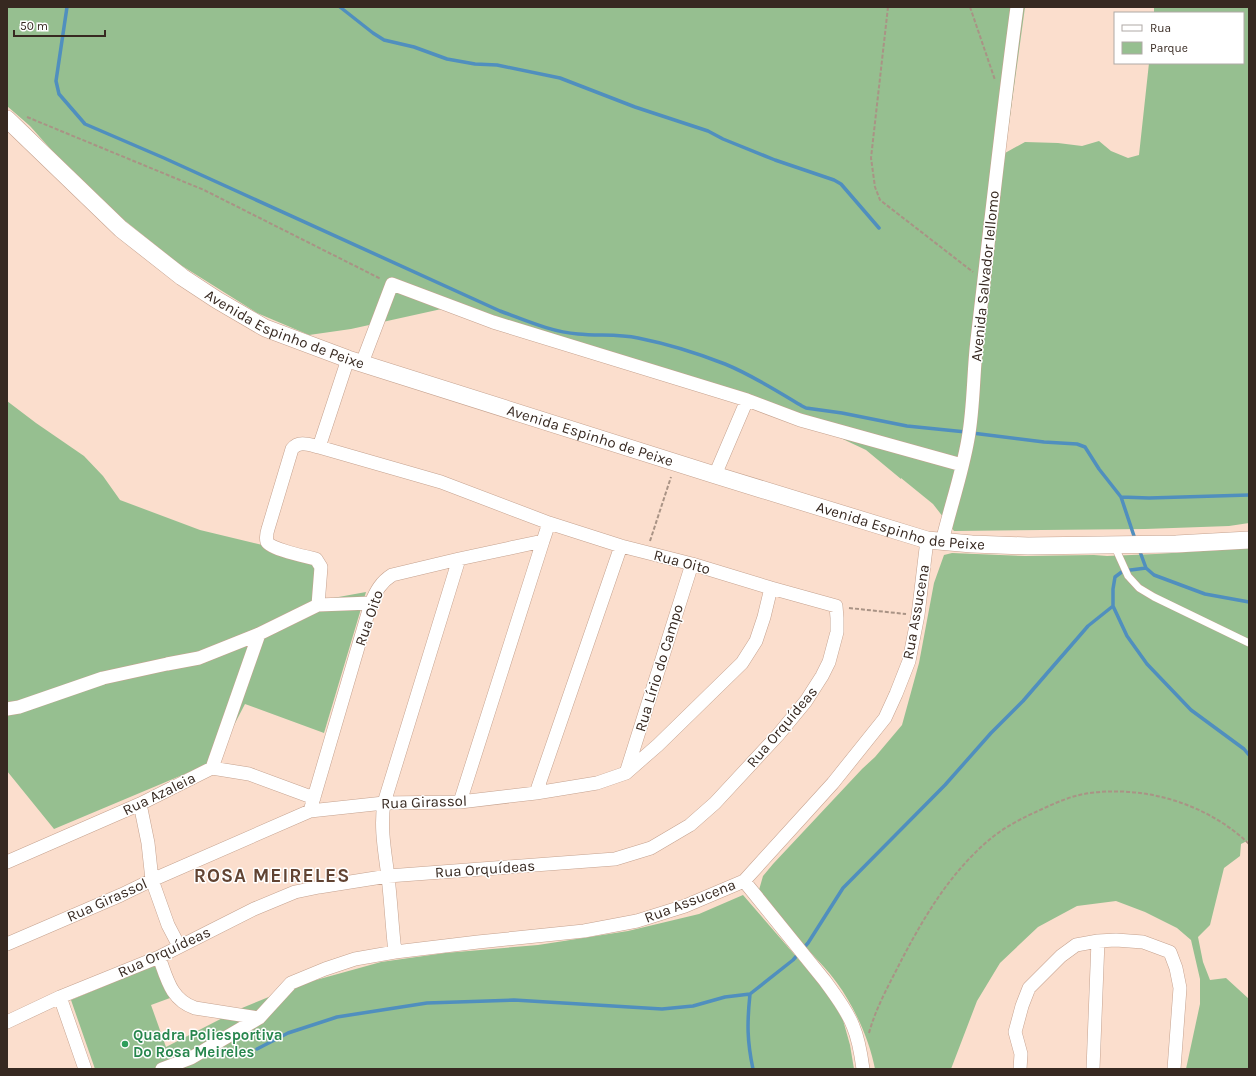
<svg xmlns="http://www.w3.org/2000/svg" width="1256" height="1076" viewBox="0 0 1256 1076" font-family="Karla,sans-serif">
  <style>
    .green { fill: #96bf90 }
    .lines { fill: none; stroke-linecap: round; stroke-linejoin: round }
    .stream { stroke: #508fbe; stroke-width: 3.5 }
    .service-casing { stroke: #c5a28f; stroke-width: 8 }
    .minor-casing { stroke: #c5a28f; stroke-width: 14 }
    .tertiary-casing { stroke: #c5a28f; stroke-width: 18 }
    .path { stroke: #a99385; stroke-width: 2; stroke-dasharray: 4 2; stroke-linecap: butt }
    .service { stroke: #fff; stroke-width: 7 }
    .minor { stroke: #fff; stroke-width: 13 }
    .tertiary { stroke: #fff; stroke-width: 17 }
    .leisure-dot { fill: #2e9e5b; stroke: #fff; stroke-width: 1.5 }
    .labels { text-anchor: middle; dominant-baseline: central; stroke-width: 3; stroke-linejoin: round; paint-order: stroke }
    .street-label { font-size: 15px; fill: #372921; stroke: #fff }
    .leisure-label { font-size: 15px; font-weight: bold; fill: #27864d; stroke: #fff; text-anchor: start }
    .district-label { font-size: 19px; font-weight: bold; letter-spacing: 1px; fill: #614332; stroke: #fff }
  </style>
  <rect width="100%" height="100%" fill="#fbdecd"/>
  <path class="green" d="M7,7H1025L1005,153L1025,142L1058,143L1082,146L1099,141L1111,151L1128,158L1139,155L1149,63H1243V13H1154V7H1249V523L1229,526L1145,529L954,531L933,504L901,478V479L866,450L811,424L446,308L351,329L309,335L257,313L179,264L89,192L30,126L7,106Z
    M7,401L36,423L84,456L103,476L120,500L200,530L321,559L322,600L366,592L324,733L245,704L221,750L211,763L54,829L7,771Z
    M1249,548V840L1241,844L1240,856L1224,868L1210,925L1198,937L1203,962L1210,980L1226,978L1249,999V1069H1186L1200,1004V979L1191,940L1177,928L1145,912L1116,901L1077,906L1038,927L1000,963L977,1001L951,1069H875C870,1041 854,1006 837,983C828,970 816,959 805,946C789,928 774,909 759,890L763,876L773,864L862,769L875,757L902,725L919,663L934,583L944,555L952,553L1025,556L1094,555L1107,556L1156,554Z
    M743,895L826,991L843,1020L850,1045L854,1069H95L71,1000L152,966L156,965L159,969L170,998L151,1005L166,1047L242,1008L298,985L381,962L445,953L538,945L628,931L699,914Z"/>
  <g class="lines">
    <path class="stream" d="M67,7L56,81L59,94L85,124L164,158L500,311C525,320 551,332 578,334C598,336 618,334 638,338C668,344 697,353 725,364C752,375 777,391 802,406L806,408L842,413L907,426L966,432
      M340,7L373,33L384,40L414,47L447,59L475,64L497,65L560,78L635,107L708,131L723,139L775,160L834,180L841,184L879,228
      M972,433L1044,442L1077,444L1085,447L1099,469L1121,497L1135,539
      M1121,497L1149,498L1249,495
      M1139,549L1146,568L1154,575L1205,594L1249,602
      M1146,568L1123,571L1115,577L1113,589V606L1127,636L1147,664L1191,710L1244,749L1249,755
      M750,994C747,1023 747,1041 753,1069
      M257,1049L288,1033L337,1017L427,1003L514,1000L662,1009L693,1006L725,997L750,994L793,960L808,943L843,888L945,785L991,733L1023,701L1088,626L1113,606"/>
    <g class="service-casing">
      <path id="service" d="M1114,545L1128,576L1139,588L1154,597L1249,643"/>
    </g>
    <g class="minor-casing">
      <path id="minor" d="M362,363L392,284L493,322L747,400L800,420L962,465
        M319,447L348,359
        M715,475L747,400
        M942,542C950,508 962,474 968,439C974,407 973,373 977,340C990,229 1002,118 1017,7
        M318,605L321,567L316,559C307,557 270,549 267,542C266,538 267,532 268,529L292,449C299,440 310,445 319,447L441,482L549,523
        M7,709L19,707L103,678L167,664L199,658L259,634L318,605L371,603
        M212,768L259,634
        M626,773L692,564
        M536,793L621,546
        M460,802L543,541
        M140,804L148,843L152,880L168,925L179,946
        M7,862L140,804L212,768L249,774L314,798
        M744,881L825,981C835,995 847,1010 853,1026C859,1040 861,1054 863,1069
        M7,944L121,895L152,880L310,811L384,803L460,802L536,793L597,783L626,773L658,745L742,663L756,641L764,617L771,588
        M395,952C392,927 391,902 388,877C385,852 380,828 384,803L459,559
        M159,957C167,979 171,1000 195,1008L259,1018
        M60,997L85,1069
        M7,1022L60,997L159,957L254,909L295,892L319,887L388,876L615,859L651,848L690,825L715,803L778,735L806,701L822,676L829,662L837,632V618L836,606L771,588L692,564L621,546L549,523L543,541L459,559L392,575C381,582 376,591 371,603L310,811
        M162,1069L191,1058L259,1018L291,983L325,969L355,959L395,952L478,942L584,931L637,921L685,906L744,881L833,783L885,718L896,694L909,661L918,615L927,540
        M1020,1069L1021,1054L1015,1032L1022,1006L1029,988L1061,956L1076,945L1098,941L1116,940L1143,942L1170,952L1176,968L1180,988L1174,1069
        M1093,1069L1098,941"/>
    </g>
    <g class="tertiary-casing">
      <g id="tertiary">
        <path id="s1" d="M7,119L121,229L182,277L217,300L265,328L348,359L715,475L927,540L972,544L1028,546L1176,544L1249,540"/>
      </g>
    </g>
    <path class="path" d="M888,7L871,158L875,187L880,200L973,272
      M970,7L995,80
      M27,117L204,190L381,279
      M650,541L671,477
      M849,608L906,614
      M869,1033C876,1007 890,983 902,959C925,915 951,872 989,840C1003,828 1022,818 1038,811C1053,804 1068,797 1084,794C1141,784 1207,803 1249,844"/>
    <use href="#service" class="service"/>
    <use href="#minor" class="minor"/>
    <use href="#tertiary" class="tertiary"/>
  </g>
  <circle class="leisure-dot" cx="125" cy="1044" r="4"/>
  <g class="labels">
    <g class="street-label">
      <text transform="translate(985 276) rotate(-84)">Avenida Salvador Iellomo</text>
      <text stroke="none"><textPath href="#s1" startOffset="352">Avenida Espinho de Peixe</textPath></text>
      <text stroke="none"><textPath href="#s1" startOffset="676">Avenida Espinho de Peixe</textPath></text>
      <text stroke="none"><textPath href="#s1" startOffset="1000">Avenida Espinho de Peixe</textPath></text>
      <text transform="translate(682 562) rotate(15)">Rua Oito</text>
      <text transform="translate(916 612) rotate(-80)">Rua Assucena</text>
      <text transform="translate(369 618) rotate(-71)">Rua Oito</text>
      <text transform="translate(659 668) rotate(-73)">Rua Lírio do Campo</text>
      <text transform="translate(782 727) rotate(-50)">Rua Orquídeas</text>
      <text transform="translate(159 794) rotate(-26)">Rua Azaleia</text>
      <text transform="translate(424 802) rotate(-2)">Rua Girassol</text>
      <text transform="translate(485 869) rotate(-4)">Rua Orquídeas</text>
      <text transform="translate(107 900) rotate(-24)">Rua Girassol</text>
      <text transform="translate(690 901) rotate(-21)">Rua Assucena</text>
      <text transform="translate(164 952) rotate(-25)">Rua Orquídeas</text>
    </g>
    <g class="leisure-label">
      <text x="133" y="1035">Quadra Poliesportiva<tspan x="133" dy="17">Do Rosa Meireles</tspan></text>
    </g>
    <g class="district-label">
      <text x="272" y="876">ROSA MEIRELES</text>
    </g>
  </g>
  <rect width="1256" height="1076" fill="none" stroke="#372921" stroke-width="16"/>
  <rect x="1114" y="12" width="130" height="52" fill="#ffffff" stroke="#afa9a6"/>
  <rect x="1122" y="25" width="20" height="6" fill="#ffffff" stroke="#afa9a6"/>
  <text x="1150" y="32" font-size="12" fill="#372921">Rua</text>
  <rect x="1122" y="42" width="20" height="12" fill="#96bf90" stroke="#afa9a6"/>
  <text x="1150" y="52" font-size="12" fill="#372921">Parque</text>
  <path d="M14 30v6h91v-6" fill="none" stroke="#372921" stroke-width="2"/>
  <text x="20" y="30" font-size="12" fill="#372921" stroke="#ffffff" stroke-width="3" paint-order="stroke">50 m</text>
</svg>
